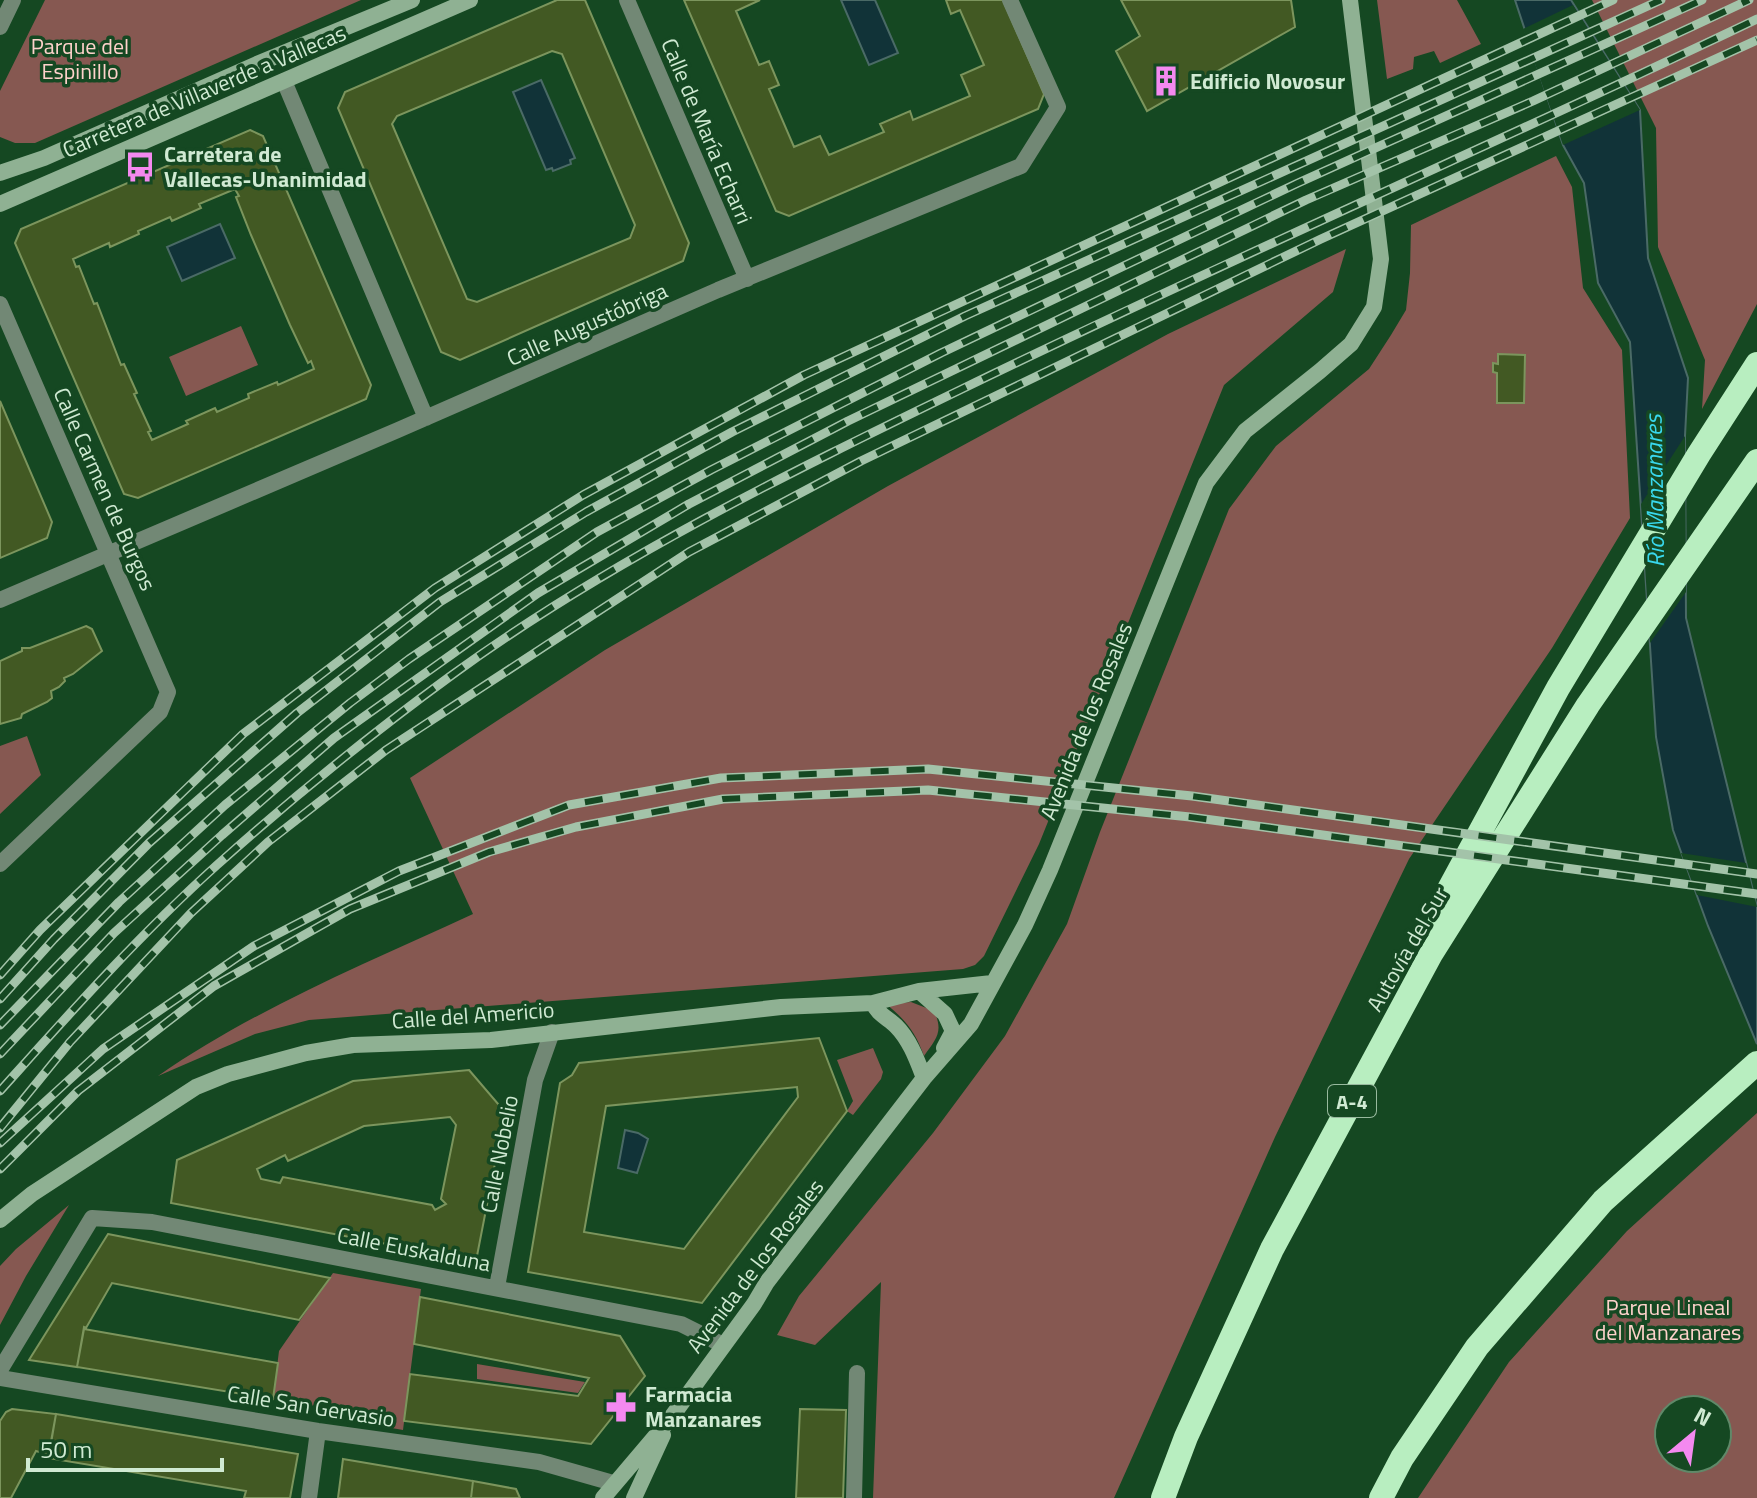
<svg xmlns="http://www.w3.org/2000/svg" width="1757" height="1498" viewBox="0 0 1757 1498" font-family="'Titillium Web',sans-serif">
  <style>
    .green { fill: #865851; fill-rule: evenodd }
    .water { fill: #113338; stroke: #4a6a66; stroke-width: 2 }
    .pier { fill: #154822 }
    .building { fill: #425923; stroke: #7c955d; stroke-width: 2; fill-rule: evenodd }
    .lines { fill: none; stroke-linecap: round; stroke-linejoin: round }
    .street { stroke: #728875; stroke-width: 16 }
    .secondary { stroke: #8fb193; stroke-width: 16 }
    .highway { stroke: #b8eec0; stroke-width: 24 }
    .rail-casing { stroke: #a3c3a9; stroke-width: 9 }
    .rail { stroke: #154822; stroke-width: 6; stroke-dasharray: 18; stroke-linecap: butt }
    .labels { text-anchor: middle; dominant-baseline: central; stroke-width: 7; stroke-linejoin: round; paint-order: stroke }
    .shield { fill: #154822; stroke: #98b99e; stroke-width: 2 }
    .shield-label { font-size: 20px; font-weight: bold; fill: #d0ead3 }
    .park-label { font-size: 22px; fill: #fed2cb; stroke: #154822 }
    .poi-label { font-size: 22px; font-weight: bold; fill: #d0ead3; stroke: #154822; text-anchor: start }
    .street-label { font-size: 22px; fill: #d0ead3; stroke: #154822 }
    .water-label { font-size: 24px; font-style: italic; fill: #39d8ed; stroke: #154822 }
  </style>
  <rect width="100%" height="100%" fill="#154822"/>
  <path class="green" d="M45,0H361L35,143H15L0,137V91Z
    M1377,0H1457L1481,44L1440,63L1434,51L1414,57L1413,69L1387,79Z
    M1592,0H1757V304L1702,409L1705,360L1658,247L1656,128Z
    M1556,156L1572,187L1583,288L1622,350L1630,518L1552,648L1409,859L1275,1137L1114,1498H873L881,1282L815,1345L777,1335L799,1296L933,1133L1005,1036L1067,924L1100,832L1229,509L1276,446L1369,369L1391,335L1406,310L1410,273L1411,225Z
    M1346,249L1333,292L1224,385L1039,844L984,956L975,965L963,969L309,1020L255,1034L158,1076C256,1008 365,964 473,914L410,778L605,650L888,486L1168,334Z
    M241,326L258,365L186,396L169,357Z
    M27,736L41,775L0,814V746Z
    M911,1002L934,1011C944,1032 936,1039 924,1056C916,1033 905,1019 886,1004Z
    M873,1048L883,1072L881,1079L853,1115L847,1111L853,1101L837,1060Z
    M1757,1113V1498H1418L1509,1362L1627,1231ZM1669,1410H1717V1458H1669Z
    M69,1205L26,1276L0,1325V1266L16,1249Z
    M333,1273L421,1289L403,1430L363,1423L364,1414L273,1399L279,1351Z
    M477,1364L585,1382L578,1393L477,1379Z"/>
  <path class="water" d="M841,0H875L898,53L869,65Z
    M1515,0H1571L1640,110L1648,258L1688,378L1685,436L1686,618L1757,907V1044L1708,926L1673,830L1656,737L1630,342L1598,283L1584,183L1563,145Z
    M541,80L575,158L570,160L571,164L553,171L552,168L546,170L513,92Z
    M220,224L235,258L182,281L167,247Z
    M625,1130L638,1133L648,1139L637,1173L618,1168Z"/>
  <path class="pier" d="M1573,5L1640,110L1563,145L1523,29Z
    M1685,436L1686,592L1650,643L1641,504Z
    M1681,853L1746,863L1757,907L1697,895Z"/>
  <path class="building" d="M557,0H585L689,243L683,261L460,360L441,352L338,108L345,92ZM552,51L562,54L635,225L630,238L477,302L467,299L392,124L397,116Z
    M684,0H760L736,11L759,65L769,61L779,85L769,89L794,147L820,136L829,155L884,132L880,124L910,111L913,120L970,96L961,75L984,65L960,10L951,14L946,0H1003L1044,94L1038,109L789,216L776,211Z
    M1121,0H1291L1295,27L1147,111L1116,51L1140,36Z
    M250,130L263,136L371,385L366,399L138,498L124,494L15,243L21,229ZM235,189L239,196L236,197L251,235L290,325L308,363L311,361L314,369L278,385L277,382L248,394L249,398L217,412L215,408L186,421L188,424L152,440L148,432L151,431L134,394L137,393L124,364L121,365L97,303L94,304L79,266L76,267L73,259L109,243L110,247L139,234L138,231L170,217L172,221L201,208L199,204Z
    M1498,354L1525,355L1524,403H1497V373L1493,372V363L1498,364Z
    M0,401L52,522L47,538L0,558Z
    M86,626L92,629L102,651L73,674L64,678L65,681L59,687L51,691L52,698L47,702L22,714L21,718L0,724V661L22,651V648H30Z
    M819,1038L847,1111L702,1303L528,1272L560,1083L572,1075L579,1063ZM797,1087L798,1097L684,1249L584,1232L606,1106Z
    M469,1070L505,1112L476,1261L171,1203L177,1160L353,1081ZM450,1117L456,1125L441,1199L446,1204L435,1210L432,1205L283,1177L280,1183L261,1179L257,1169L285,1155L288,1161L364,1126Z
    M108,1234L330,1278L299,1320L112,1283L86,1328L84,1327L77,1367L29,1360Z
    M420,1297L620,1336L645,1376L591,1444L404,1421L410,1374L578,1396L589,1378L414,1344Z
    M84,1329L278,1363L273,1399L77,1367Z
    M12,1409L56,1414L49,1455L36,1451L11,1498H0V1421L6,1412Z
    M800,1409L846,1410L843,1498H796Z
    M56,1414L298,1454L290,1498H244L246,1491L48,1458Z
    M343,1459L473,1481L471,1498H338Z
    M473,1481L516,1489L520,1498H471Z"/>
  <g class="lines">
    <path class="street" d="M627,0L747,279
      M0,27L13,0
      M284,81L426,418
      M0,304L168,692L160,712L0,864
      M0,600L398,430L718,290L1021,166L1058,107L1010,0
      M497,1287L535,1080L552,1032
      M0,1370L92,1218L152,1222L681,1324L723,1345
      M0,1378L318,1431L539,1462L613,1483
      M309,1498L318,1431
      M854,1498L857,1373"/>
    <path class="secondary" d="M0,173L44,158L257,64L412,0
      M0,204L470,0
      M919,991L945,1014L953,1031L944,1048
      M873,1003C878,1015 888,1018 896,1026C910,1040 917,1060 924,1078
      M0,1220L32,1194L196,1087L228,1074L306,1053L353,1045L491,1040L781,1007L873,1003L919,991L992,983
      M603,1498L670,1419L754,1304L767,1282L924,1078L971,1024L1025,925L1050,870L1206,483L1245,431L1320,371L1351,344L1374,307L1381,259L1350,0
      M634,1498L663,1435"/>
    <path class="highway" d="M1438,928L1448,891L1558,688L1699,454L1757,364
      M1163,1498L1186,1437L1272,1249L1431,954L1588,705L1757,461
      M1381,1498L1402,1458L1477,1347L1603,1201L1757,1063"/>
    <g class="rail-casing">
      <path id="rail" d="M0,975L40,930L243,734L435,588L583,495L804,375L1613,0
        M0,999L54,939L149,843L297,713L440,602L586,512L732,432L965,316L1661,0
        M0,1025L119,902L225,805L350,703L409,659L597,532L711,470L941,353L1298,183L1702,0
        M0,1054L114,933L222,835L334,738L538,593L689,504L848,421L1306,200L1533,101L1749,0
        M0,1091C70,1013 139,935 217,865C292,798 371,734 452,675C610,560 787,474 962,389C1225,261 1493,145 1757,19
        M0,1128L70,1042L191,913L268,842L386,750L689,552L861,461L1321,239L1757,40
        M0,1143L103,1049L254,946L399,871L569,805L721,778L928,769L1192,796L1757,874
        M0,1169L78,1091L214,986L350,909L489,852L576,827L723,799L928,790L1190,817L1757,894"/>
    </g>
    <use href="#rail" class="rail"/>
  </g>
  <defs>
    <g id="building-bare" transform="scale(2.4)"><path d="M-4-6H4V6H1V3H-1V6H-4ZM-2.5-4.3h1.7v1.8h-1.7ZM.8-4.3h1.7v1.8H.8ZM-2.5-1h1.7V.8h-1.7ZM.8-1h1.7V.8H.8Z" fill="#f489f0" stroke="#154822" stroke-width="2.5" paint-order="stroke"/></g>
    <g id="bus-bare" transform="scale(2.4)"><path d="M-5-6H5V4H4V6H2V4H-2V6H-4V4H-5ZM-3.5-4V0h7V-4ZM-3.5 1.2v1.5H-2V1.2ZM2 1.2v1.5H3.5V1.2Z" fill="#f489f0" stroke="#154822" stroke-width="2.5" paint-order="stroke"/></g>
    <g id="pharmacy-bare" transform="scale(2.4)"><path d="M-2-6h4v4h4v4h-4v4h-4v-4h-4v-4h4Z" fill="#f489f0" stroke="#154822" stroke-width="2.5" paint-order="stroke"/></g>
  </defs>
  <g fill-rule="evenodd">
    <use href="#building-bare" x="1166" y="81"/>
    <use href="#bus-bare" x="140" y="167"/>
    <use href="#pharmacy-bare" x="621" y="1407"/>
  </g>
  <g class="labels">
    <rect class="shield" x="1328" y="1085" width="48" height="32" rx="6"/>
    <g class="shield-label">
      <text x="1352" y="1101">A-4</text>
    </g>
    <g class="park-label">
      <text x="80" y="46">Parque del<tspan x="80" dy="25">Espinillo</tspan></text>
      <text x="1668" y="1307">Parque Lineal<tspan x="1668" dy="25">del Manzanares</tspan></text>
    </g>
    <g class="poi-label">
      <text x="1190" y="81">Edificio Novosur</text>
      <text x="164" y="154">Carretera de<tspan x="164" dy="25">Vallecas-Unanimidad</tspan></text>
      <text x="645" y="1394">Farmacia<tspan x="645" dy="25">Manzanares</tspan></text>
    </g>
    <g class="street-label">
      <text transform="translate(204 91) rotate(-23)">Carretera de Villaverde a Vallecas</text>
      <text transform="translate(707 131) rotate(67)">Calle de María Echarri</text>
      <text transform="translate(587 324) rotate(-24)">Calle Augustóbriga</text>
      <text transform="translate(105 489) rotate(66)">Calle Carmen de Burgos</text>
      <text transform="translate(1086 721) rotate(-68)">Avenida de los Rosales</text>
      <text transform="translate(1407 949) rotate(-60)">Autovía del Sur</text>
      <text transform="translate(473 1015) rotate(-4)">Calle del Americio</text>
      <text transform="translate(499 1154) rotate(-79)">Calle Nobelio</text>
      <text transform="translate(414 1249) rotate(11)">Calle Euskalduna</text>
      <text transform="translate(755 1266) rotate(-53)">Avenida de los Rosales</text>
      <text transform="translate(311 1406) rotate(9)">Calle San Gervasio</text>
    </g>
    <g class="water-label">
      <text transform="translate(1654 491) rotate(-91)">Río Manzanares</text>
    </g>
  </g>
  <g transform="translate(1693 1434) rotate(29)"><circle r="38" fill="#154822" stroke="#608969" stroke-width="2"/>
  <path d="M0-6L14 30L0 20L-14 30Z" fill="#f489f0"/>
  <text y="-12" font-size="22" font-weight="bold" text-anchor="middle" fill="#d0ead3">N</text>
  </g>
  <path d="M28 1458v12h194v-12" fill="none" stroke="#d0ead3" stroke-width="4"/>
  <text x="40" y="1458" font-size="24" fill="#d0ead3" stroke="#154822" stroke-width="6" paint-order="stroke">50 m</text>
</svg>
